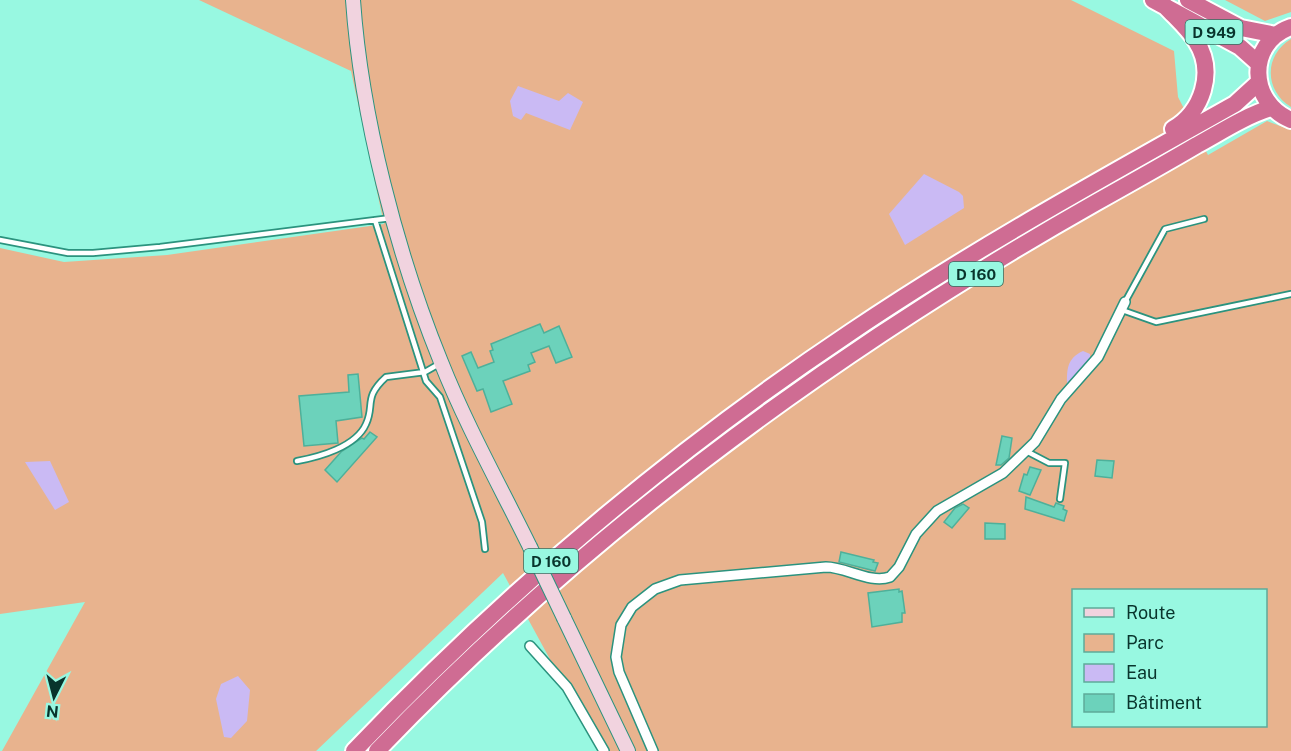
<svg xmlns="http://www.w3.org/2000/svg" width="1291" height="751" viewBox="0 0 1291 751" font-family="'Public Sans',sans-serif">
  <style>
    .green { fill: #e8b38e; fill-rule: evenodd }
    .water { fill: #cabaf4 }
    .building { fill: #6cd2bb; stroke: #4eb09a; stroke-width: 1.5 }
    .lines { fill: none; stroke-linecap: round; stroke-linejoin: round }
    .lane-casing { stroke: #2b937e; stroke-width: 8 }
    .street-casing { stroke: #2b937e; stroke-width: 12 }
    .secondary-casing { stroke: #2b937e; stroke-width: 16 }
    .highway-casing { stroke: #fff; stroke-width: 20 }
    .lane { stroke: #fff; stroke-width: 4.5 }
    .street { stroke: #fff; stroke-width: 9 }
    .secondary { stroke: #f1d3df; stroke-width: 14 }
    .highway { stroke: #cf6c93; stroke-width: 16 }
    .secondary-bridge-casing { stroke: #2b937e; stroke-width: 16; stroke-linecap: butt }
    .secondary-bridge { stroke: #f1d3df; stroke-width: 14 }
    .labels { text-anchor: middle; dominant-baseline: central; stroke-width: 4.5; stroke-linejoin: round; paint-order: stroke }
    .shield { fill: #98f8e1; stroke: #336f62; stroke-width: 1.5 }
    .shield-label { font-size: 15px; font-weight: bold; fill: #08342c }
  </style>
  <rect width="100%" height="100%" fill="#98f8e1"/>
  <path class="green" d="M199,0H1071L1174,51L1178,97L1208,155L1267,121L1291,130V751H600L503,573L316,751H2L85,602L0,614V248L64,262L167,255L384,224L351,71ZM1074,590H1266V726H1074Z
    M1225,0H1291V12L1265,21Z
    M1291,39V107C1265,91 1263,56 1291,39Z"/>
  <path class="water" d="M518,86L559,101L568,93L583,102L570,130L526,113L521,120L513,116L510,101Z
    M924,174L959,192L963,196L964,208L905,245L889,214Z
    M1083,351L1090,354V360L1067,387C1067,370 1066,359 1083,351Z
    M50,461L69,502L55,510L25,462Z
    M238,676L250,690L247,721L231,738L224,737L216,699L221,684Z"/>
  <path class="building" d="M540,324L544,333L559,326L572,357L556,363L549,346L531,353L535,362L528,365L530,371L503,381L512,404L491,412L483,389L477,391L462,356L471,352L478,368L494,362L490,351L493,350L491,344Z
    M358,374L362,417L336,421L338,443L304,446L299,396L349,392L348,375Z
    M370,432L377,437L337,482L325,470L341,452L362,438L364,439Z
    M1002,436L1012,438L1009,458L1001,465H996Z
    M1097,460L1114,461L1112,478L1095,476Z
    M1030,467L1041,470L1030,495L1019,491L1024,474L1027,475Z
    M1026,497L1054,507L1056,503L1064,506L1063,509L1067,511L1064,521L1025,509Z
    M963,504L969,508L952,528L944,522L955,508Z
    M985,523L1005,524V539H985Z
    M841,552L874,560L873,562L878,563L875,571L839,562Z
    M899,589V592L902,591L905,613H902V622L872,627L868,593Z"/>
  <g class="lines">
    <g class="lane-casing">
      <path id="lane" d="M375,220L426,381L440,397L482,522L485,549
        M0,240L68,253H93L160,247L391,218
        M1125,302L1165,229L1204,219
        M1122,310L1156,322L1291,294
        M1026,451L1049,463H1065L1060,499
        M297,461C319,457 356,447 366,424C375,405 363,398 386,377L425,372L439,364"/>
    </g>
    <g class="street-casing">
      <path id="street" d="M530,646L567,687L604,751
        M653,751L619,672L616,657L621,625L632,607L655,589L680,580L826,567C846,567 870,584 890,577L899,567L916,534L937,511L1003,473L1035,442L1061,399L1098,357L1125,302"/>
    </g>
    <g class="secondary-casing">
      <path id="secondary" d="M353,0C361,116 397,254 441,362C466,425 500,486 530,547
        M564,618L628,751"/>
    </g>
    <g class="highway-casing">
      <path id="highway" d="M1153,0L1240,47L1258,63
        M1188,0L1241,28L1276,35
        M1165,6C1175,17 1188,28 1196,41C1216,72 1202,112 1173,129
        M1291,27C1246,43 1249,103 1291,120
        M354,751C504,594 670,453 851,332C974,249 1105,177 1235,104L1258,83
        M377,751C587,532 832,352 1095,203C1129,184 1163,165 1197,145C1221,132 1245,116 1271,108"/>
    </g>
    <use href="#lane" class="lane"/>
    <use href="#street" class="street"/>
    <use href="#secondary" class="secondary"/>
    <use href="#highway" class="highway"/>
    <g class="secondary-bridge-casing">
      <path id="secondary-bridge" d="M530,547L564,618"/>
    </g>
    <use href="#secondary-bridge" class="secondary-bridge"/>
  </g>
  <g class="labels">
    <g class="shield">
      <rect x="1185.5" y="20" width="57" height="24" rx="4.5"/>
      <rect x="949" y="262" width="54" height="24" rx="4.5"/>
      <rect x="524" y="549" width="54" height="24" rx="4.5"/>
    </g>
    <g class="shield-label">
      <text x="1214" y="32">D 949</text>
      <text x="976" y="274">D 160</text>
      <text x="551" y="561">D 160</text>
    </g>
  </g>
  <rect x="1072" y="589" width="195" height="138" fill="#98f8e1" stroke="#5eaa99" stroke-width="1.5"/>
  <rect x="1084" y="608" width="30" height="9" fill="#f1d3df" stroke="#5eaa99" stroke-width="1.5"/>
  <text x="1126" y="619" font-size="18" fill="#08342c">Route</text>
  <rect x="1084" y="634" width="30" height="18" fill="#e8b38e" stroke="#5eaa99" stroke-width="1.5"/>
  <text x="1126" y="649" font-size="18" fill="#08342c">Parc</text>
  <rect x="1084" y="664" width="30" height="18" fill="#cabaf4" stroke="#5eaa99" stroke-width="1.5"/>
  <text x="1126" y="679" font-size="18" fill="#08342c">Eau</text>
  <rect x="1084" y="694" width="30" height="18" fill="#6cd2bb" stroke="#5eaa99" stroke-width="1.5"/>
  <text x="1126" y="709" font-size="18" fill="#08342c">Bâtiment</text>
  <g transform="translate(54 697) rotate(186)" stroke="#98f8e1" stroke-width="4.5" paint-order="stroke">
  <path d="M0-4.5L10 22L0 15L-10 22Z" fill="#08342c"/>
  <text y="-9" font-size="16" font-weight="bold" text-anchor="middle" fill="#08342c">N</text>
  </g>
</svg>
